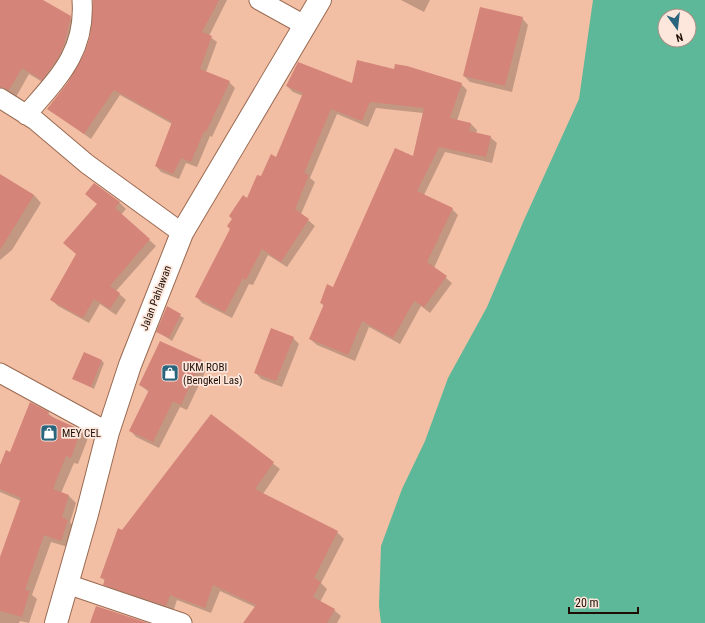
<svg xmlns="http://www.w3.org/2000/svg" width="705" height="623" viewBox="0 0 705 623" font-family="'Roboto Condensed',sans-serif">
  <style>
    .water { fill: #5cb898; fill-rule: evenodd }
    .shadow { fill: #0003 }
    .building { fill: #d48479 }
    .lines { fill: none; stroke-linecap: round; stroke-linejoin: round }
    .minor-casing { stroke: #996a52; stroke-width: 21 }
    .trunk-casing { stroke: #996a52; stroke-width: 24 }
    .minor { stroke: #fff; stroke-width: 19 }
    .trunk { stroke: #fff; stroke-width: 22 }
    .labels { text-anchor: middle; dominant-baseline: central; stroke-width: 3.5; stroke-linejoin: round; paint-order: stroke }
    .street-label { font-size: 11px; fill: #200e05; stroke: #fde7dc }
    .poi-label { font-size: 11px; fill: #200e05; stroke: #fde7dc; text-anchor: start }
  </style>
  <rect width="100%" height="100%" fill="#f3bfa4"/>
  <path class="water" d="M593,0H705V623H381L379,606L381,546L402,489L425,441L448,378L487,307L524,220L579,99ZM665,16H689V40H665Z"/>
  <path class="shadow" d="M0,0H41L70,17L77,24L49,86L29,74L16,97L0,96Z
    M113,0H227L209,36L217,42L206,72L229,82L235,88L212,137L210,136L197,167L186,163L179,179L161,172L156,166L172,124L120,95L91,139L48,108L69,83Z
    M401,0H430L424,12Z
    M522,18L528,25L512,92L470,82L464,76Z
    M461,84L467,90L457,121L471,124L477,130L476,134L490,137L497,143L492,163L445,152L424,195L452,209L458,215L434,268L452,283L430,313L421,306L400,344L369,327L355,361L317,345L310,339L324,306L321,303L333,288L413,158L423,113L376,108L368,127L337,114L310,178L315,182L301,214L315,226L287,267L268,255L253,285L249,284L232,318L202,303L196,296L248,199L261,177L277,158L303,96L293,92L287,86Z
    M0,175L34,195L41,203L12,250L0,260Z
    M119,202L126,209L121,215L156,246L116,291L126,300L116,315L100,304L89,323L58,306L52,300L77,255Z
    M167,308L184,318L172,341L158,332Z
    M293,338L299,344L282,387L261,379L255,372Z
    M101,360L104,363L94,389L74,379Z
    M201,361L207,368L187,410L180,407L159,448L136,437L130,430L149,392L140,385Z
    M48,413L55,419L81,431L88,438L78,464L74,463L61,493L69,496L76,503L70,522L75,528L68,547L51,542L32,595L37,599L29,623L20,621L19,623H0V560L21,501L0,492V467Z
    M211,416L280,469L263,494L337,532L344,539L321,583L327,589L320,602L334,610L341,616L337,623H245L255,607L220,591L211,613L177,600L173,612L111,591L105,584L106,582L101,577L122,532Z"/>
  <path class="building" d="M0,0H43L71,16L64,45L58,58L42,80L22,68L9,90L0,87Z
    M93,0H219L202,32L212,36L200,69L230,81L206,132L204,131L191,162L181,158L173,174L155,166L172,122L114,90L84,134L47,109L68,82L84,54L90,36Z
    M480,7L523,17L505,86L463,76Z
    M357,60L394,69L395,64L407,66L462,83L450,118L471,123L469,131L491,136L486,157L439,147L417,191L453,208L427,262L447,276L424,307L414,301L393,338L362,321L348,355L309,339L324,304L320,303L327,284L333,287L395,148L413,156L424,108L370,102L362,121L331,109L304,173L309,175L295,209L309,219L281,262L262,249L246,280L243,278L225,312L195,297L230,229L227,226L232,219L229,216L243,195L247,198L257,175L261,176L271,154L276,157L303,93L286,86L298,62L352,83Z
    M0,174L34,195L0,250Z
    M94,183L120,202L115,208L150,239L110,286L120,293L110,309L94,299L83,318L50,300L76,254L63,243L97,204L85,194Z
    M167,306L181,314L169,338L156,332Z
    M271,328L294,337L276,381L254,373Z
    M160,341L202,360L181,405L173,401L153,442L129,431L149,390L139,385Z
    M84,352L102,360L91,387L72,379Z
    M30,402L49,412L48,415L81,430L71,458L66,456L53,489L69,495L62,517L68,520L61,541L44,535L25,590L30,591L22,617L0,611V557L21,498L0,489V465L6,450L10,452Z
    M211,414L274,462L255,489L338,531L314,578L321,582L313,597L335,609L327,623H243L256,605L213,585L205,608L170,595L166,606L103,585L105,579L100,578L118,528L122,530Z
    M96,606L148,623H90Z"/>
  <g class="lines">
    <g class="minor-casing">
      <path id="minor" d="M259,0L306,26
        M0,98L35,120L87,164L182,233
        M26,115C58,78 86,52 82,0
        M0,373L108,432
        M67,584L182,623"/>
    </g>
    <g class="trunk-casing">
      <path id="trunk" d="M56,623L87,514L108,432L130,365L182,233L320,0"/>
    </g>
    <use href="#minor" class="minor"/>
    <use href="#trunk" class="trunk"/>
  </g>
  <defs>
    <g id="shop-square" transform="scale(0.9)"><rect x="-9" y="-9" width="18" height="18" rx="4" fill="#2a657e" stroke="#fde7dc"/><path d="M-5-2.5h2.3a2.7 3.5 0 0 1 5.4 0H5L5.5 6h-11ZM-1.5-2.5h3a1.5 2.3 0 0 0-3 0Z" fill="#fff"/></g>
  </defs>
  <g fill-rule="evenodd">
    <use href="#shop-square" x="170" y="373"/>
    <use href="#shop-square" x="49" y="433"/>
  </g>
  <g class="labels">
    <g class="street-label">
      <text transform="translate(156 298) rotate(-69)">Jalan Pahlawan</text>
    </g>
    <g class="poi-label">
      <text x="183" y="367">UKM ROBI<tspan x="183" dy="13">(Bengkel Las)</tspan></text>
      <text x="62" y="433">MEY CEL</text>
    </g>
  </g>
  <g transform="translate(677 28) rotate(165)"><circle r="19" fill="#fde7dc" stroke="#a59086"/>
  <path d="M0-3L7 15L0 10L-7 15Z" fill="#2a657e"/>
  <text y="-6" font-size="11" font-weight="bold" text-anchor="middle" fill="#200e05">N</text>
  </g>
  <path d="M569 607v6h69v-6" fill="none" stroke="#200e05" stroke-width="2"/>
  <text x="575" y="607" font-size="12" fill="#200e05" stroke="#fde7dc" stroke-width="3" paint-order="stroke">20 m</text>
</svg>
